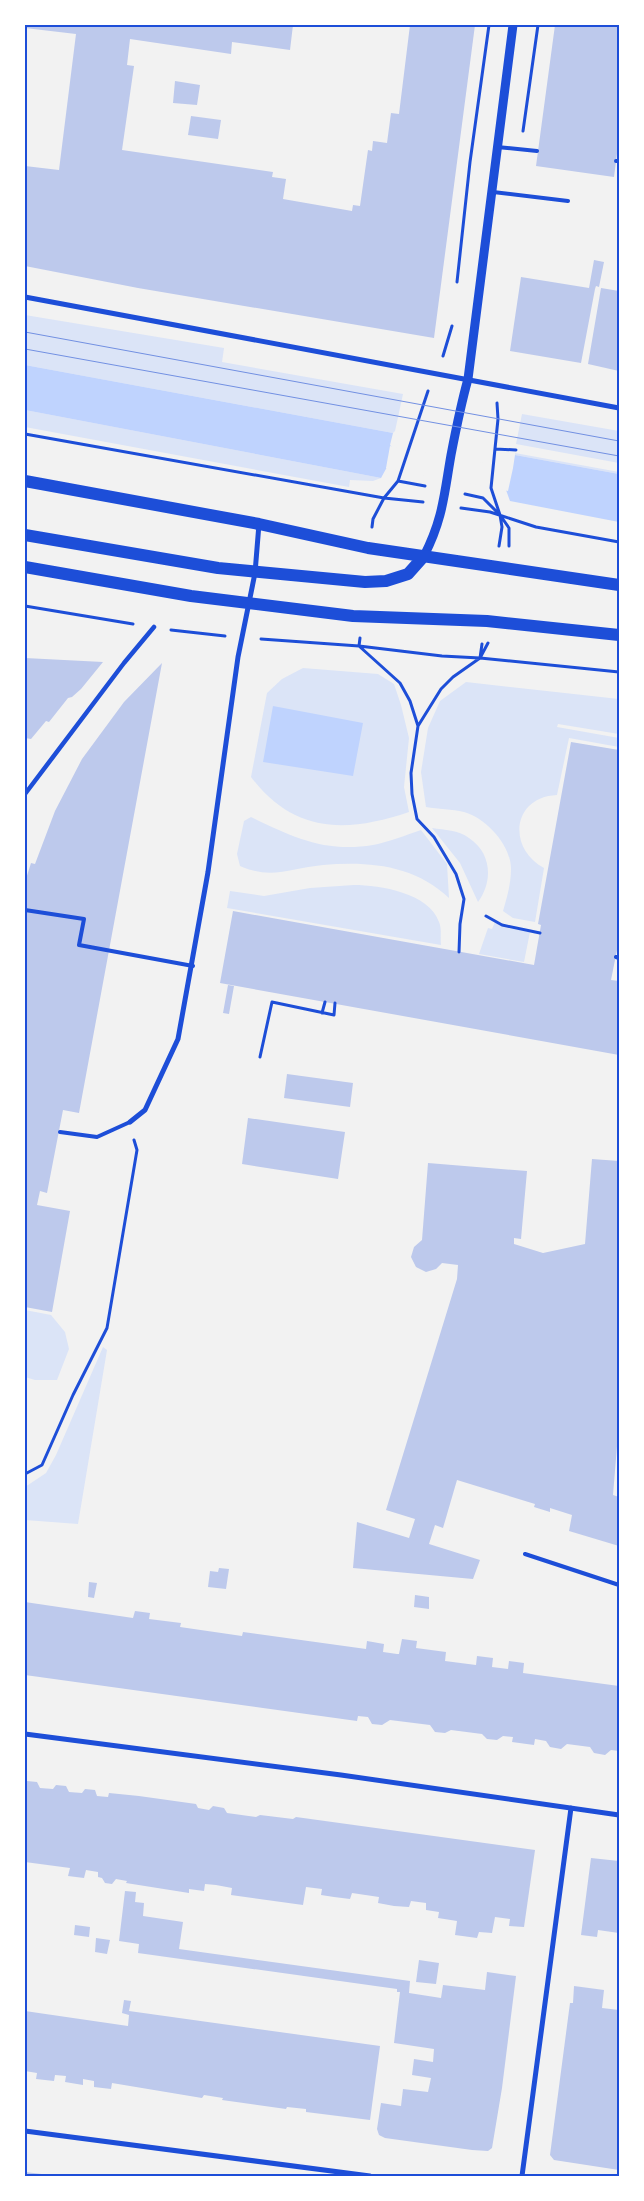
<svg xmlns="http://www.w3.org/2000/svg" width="644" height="2201" viewBox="0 0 644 2201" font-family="'Golos Text',sans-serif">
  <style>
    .green { fill: #dbe4f7 }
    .water { fill: #bfd3fe }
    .pier { fill: #f2f2f2 }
    .building { fill: #bdc9ec }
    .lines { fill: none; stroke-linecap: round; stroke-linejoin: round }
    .path { stroke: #1d4ed8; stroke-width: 3 }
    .service { stroke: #1d4ed8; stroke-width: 4 }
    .pedestrian { stroke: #1d4ed8; stroke-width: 4.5 }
    .minor { stroke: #1d4ed8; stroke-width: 5 }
    .tertiary { stroke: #1d4ed8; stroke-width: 9 }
    .primary { stroke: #1d4ed8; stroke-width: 12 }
    .tram { stroke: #7290e2; stroke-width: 1 }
    .neatline { fill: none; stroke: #1d4ed8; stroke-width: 2 }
  </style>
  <rect width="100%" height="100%" fill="#f2f2f2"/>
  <path class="green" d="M25,315L224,348L222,362L403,394L395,431L393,433L25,365Z
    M25,410L381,478L373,481L350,480L349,487L25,427Z
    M522,414L619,431V463L516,444Z
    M515,453L619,472V474L515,455Z
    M303,668L378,674L394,684L401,705L409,738L404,787L409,812C347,833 294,834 251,777L267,693L282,679Z
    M466,682L619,699V734L558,724L557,727L619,738V747L569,738L557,795C512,797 507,848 544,868L535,922L513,918L503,911C507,897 511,884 511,869C511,845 486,818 464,812C452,809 438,809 426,807L421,772L428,728L440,701Z
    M251,817C292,837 326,853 373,845C389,842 406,835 421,830L447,864L449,898C414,865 369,861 323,865C291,868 271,880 240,866L237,854L244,821Z
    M432,828C445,830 458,830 469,838C492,853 493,882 478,902L460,863Z
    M354,885C380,885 429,893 439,922C442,928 440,939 441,945L227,908L230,891L264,896L310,888Z
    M495,922L502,927L530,932L524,962L479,954L488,928L492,929Z
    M25,1310L51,1315L65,1332L69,1349L57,1380H35L25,1377Z
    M103,1347L107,1350L78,1524L25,1520V1487L46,1473L56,1455Z"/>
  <path class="water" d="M25,365L393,433L390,445L392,447L510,469L513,468L515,455L619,474V522L510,501L506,490L387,467L381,478L25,410Z
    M273,706L363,723L353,776L263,762Z"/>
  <path class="pier" d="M390,446L513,468L508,491L386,468Z"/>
  <path class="building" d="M25,25H293L290,50L232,42L231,54L130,39L127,65L134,66L122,150L273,172L272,177L286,179L283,199L352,211L353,205L360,206L368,150L372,151L373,141L387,143L391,113L399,114L410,25H475L434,338L138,288L25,266V166L59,170L76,34L25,28Z
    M555,25H619V138L614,177L536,166Z
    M175,81L200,85L197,105L173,103Z
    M191,116L221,120L218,139L188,135Z
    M594,260L604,262L599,287L596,286L595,289L581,363L510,351L521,277L589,288Z
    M601,288L619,291V371L588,364Z
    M25,658L103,662L81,689L72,697L68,698L49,722L46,721L31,739L25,738Z
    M162,663L79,1113L63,1110L47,1193L40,1191L37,1205L70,1211L52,1312L25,1307V882L31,863L35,864L55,811L82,759L124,702Z
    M571,742L619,750V940L611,980L619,981V1055L220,983L233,911L534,965L541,925L538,924Z
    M228,985L234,986L229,1014L223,1013Z
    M287,1074L353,1083L350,1107L284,1098Z
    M248,1118L345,1132L338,1179L242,1164Z
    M592,1159L619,1161V1422L613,1495L619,1497V1546L569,1531L572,1515L550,1508V1512L534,1507L535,1504L457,1480L443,1528L435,1525L429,1544L480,1560L473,1579L353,1568L357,1522L409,1538L415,1519L386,1510L457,1279L458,1265L442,1263L436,1269L426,1272L416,1267L411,1257L414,1247L422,1240L428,1163L527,1171L521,1239L514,1238V1244L543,1253L585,1244Z
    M219,1568L229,1569L226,1589L208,1587L210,1571L218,1572Z
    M89,1582L97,1583L94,1598L88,1597Z
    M415,1595L429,1597V1609L414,1607Z
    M25,1602L133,1618L135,1611L150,1613L149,1619L181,1623L180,1627L242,1636L243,1632L366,1649L367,1641L384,1644L383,1652L397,1654H399L402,1639L417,1641L416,1648L446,1652L445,1661L476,1665L477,1656L493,1658L492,1667L508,1669L509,1661L524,1663L523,1673L619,1686V1751L611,1750L605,1755L594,1753L590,1747L567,1744L561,1749L550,1747L546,1741L535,1739L534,1745L512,1742L513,1737L503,1736L497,1740L487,1739L482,1734L451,1730L445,1733L435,1732L430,1725L390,1720L382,1725L372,1724L368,1717L358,1716L357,1721L25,1675Z
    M27,1781L37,1782L40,1788L53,1789L56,1785L66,1786L69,1792L82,1793L85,1789L95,1790L97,1796L108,1797L109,1793L139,1796L196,1804L198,1808L209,1810L213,1806L224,1808L227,1813L256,1817L260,1815L293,1819L296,1817L535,1850L524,1927L509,1926L510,1919L495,1917L492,1933L479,1932L477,1938L455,1935L457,1921L438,1918L439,1912L426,1910V1903L411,1901L409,1907L394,1906L378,1903L379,1897L352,1893L350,1899L334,1897L321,1895L322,1889L306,1887L303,1905L231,1895L232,1888L216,1885L205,1884L204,1891L189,1889V1893L126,1883L127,1881L116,1879L112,1884L105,1883L102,1878L98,1877V1872L86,1870L84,1878L68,1876L70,1868L25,1862V1783Z
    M591,1858L619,1861V1933L598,1930L597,1937L581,1935Z
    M125,1891L136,1892L135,1902L144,1903L143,1916L183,1922L179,1949L410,1981L409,1993L441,1998L443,1985L485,1990L487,1972L516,1976L502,2088L492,2148L488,2151L472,2150L385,2138L379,2135L377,2129L381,2103L401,2106L403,2089L428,2092L431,2078L412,2075L414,2059L433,2062L434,2049L394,2043L400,1992H397V1989L138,1953L139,1944L119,1941Z
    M75,1925L90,1927L89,1937L74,1935Z
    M96,1938L110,1940L107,1954L95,1952Z
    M419,1960L439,1963L436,1984L416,1982Z
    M574,1986L604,1990L602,2008L619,2010V2170L554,2160L550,2155L570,2003H573Z
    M124,2000L131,2001L129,2011L380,2046L370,2120L306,2112V2109L287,2107L286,2109L222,2100L223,2098L204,2095L202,2098L112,2083L111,2089L94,2087V2081L83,2079V2085L65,2082L66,2076L55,2075L54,2081L36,2079L37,2073L25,2071V2011L128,2026L129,2015L122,2013Z
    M25,2172L50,2175V2176H25Z"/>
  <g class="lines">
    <path class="path" d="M523,131L538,25
      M457,282L470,162L489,25
      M443,356L452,326
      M497,403L498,419L491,488L500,515L502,527L499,546
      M25,434L384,498L423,502
      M495,449L516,450
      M398,481L425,486
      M465,494L483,498L500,515L509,528V546
      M461,508L490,512L536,527L619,542
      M372,527L373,519L384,498L398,481L428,391
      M25,606L133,624
      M171,630L225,636
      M360,638L359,646L400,683L410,701L418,726
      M261,639L359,646L442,656L480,658L619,672
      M480,658L482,644
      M486,916L502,925L540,933
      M459,952L460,924L464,899L456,874L434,837L417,819L412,794L411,773L418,726L441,689L453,677L480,658L488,643
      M322,1013L325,1002
      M260,1057L272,1002L334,1015L335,1003
      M25,1474L42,1465L73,1395L107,1328L137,1150L134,1140"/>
    <path class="service" d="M497,147L537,151
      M616,161H619
      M493,192L568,201
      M25,910L84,919L79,945L193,966
      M616,957L619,958
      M60,1132L97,1137L130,1122
      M525,1554L619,1585"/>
    <path class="pedestrian" d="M25,794L124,663L154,627"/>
    <path class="minor" d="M25,297L619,408
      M130,1122L145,1110L178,1039L208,872L238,657L255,573L259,524
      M25,1734L341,1775L619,1815
      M25,2131L370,2176
      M522,2176L571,1808"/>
    <path class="tertiary" d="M424,556C443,519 444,495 451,455C456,429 461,404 468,379L513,25"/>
    <path class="primary" d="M25,481L259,524L368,548L619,585
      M25,535L218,568L365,582L386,581L408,574L424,556
      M25,567L191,596L353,616L487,621L619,635"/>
    <path class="tram" d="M25,332L619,441
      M25,349L619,456"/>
  </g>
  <rect width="644" height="2201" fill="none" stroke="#ffffff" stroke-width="52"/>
  <rect x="26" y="26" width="592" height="2149" class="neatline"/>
</svg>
